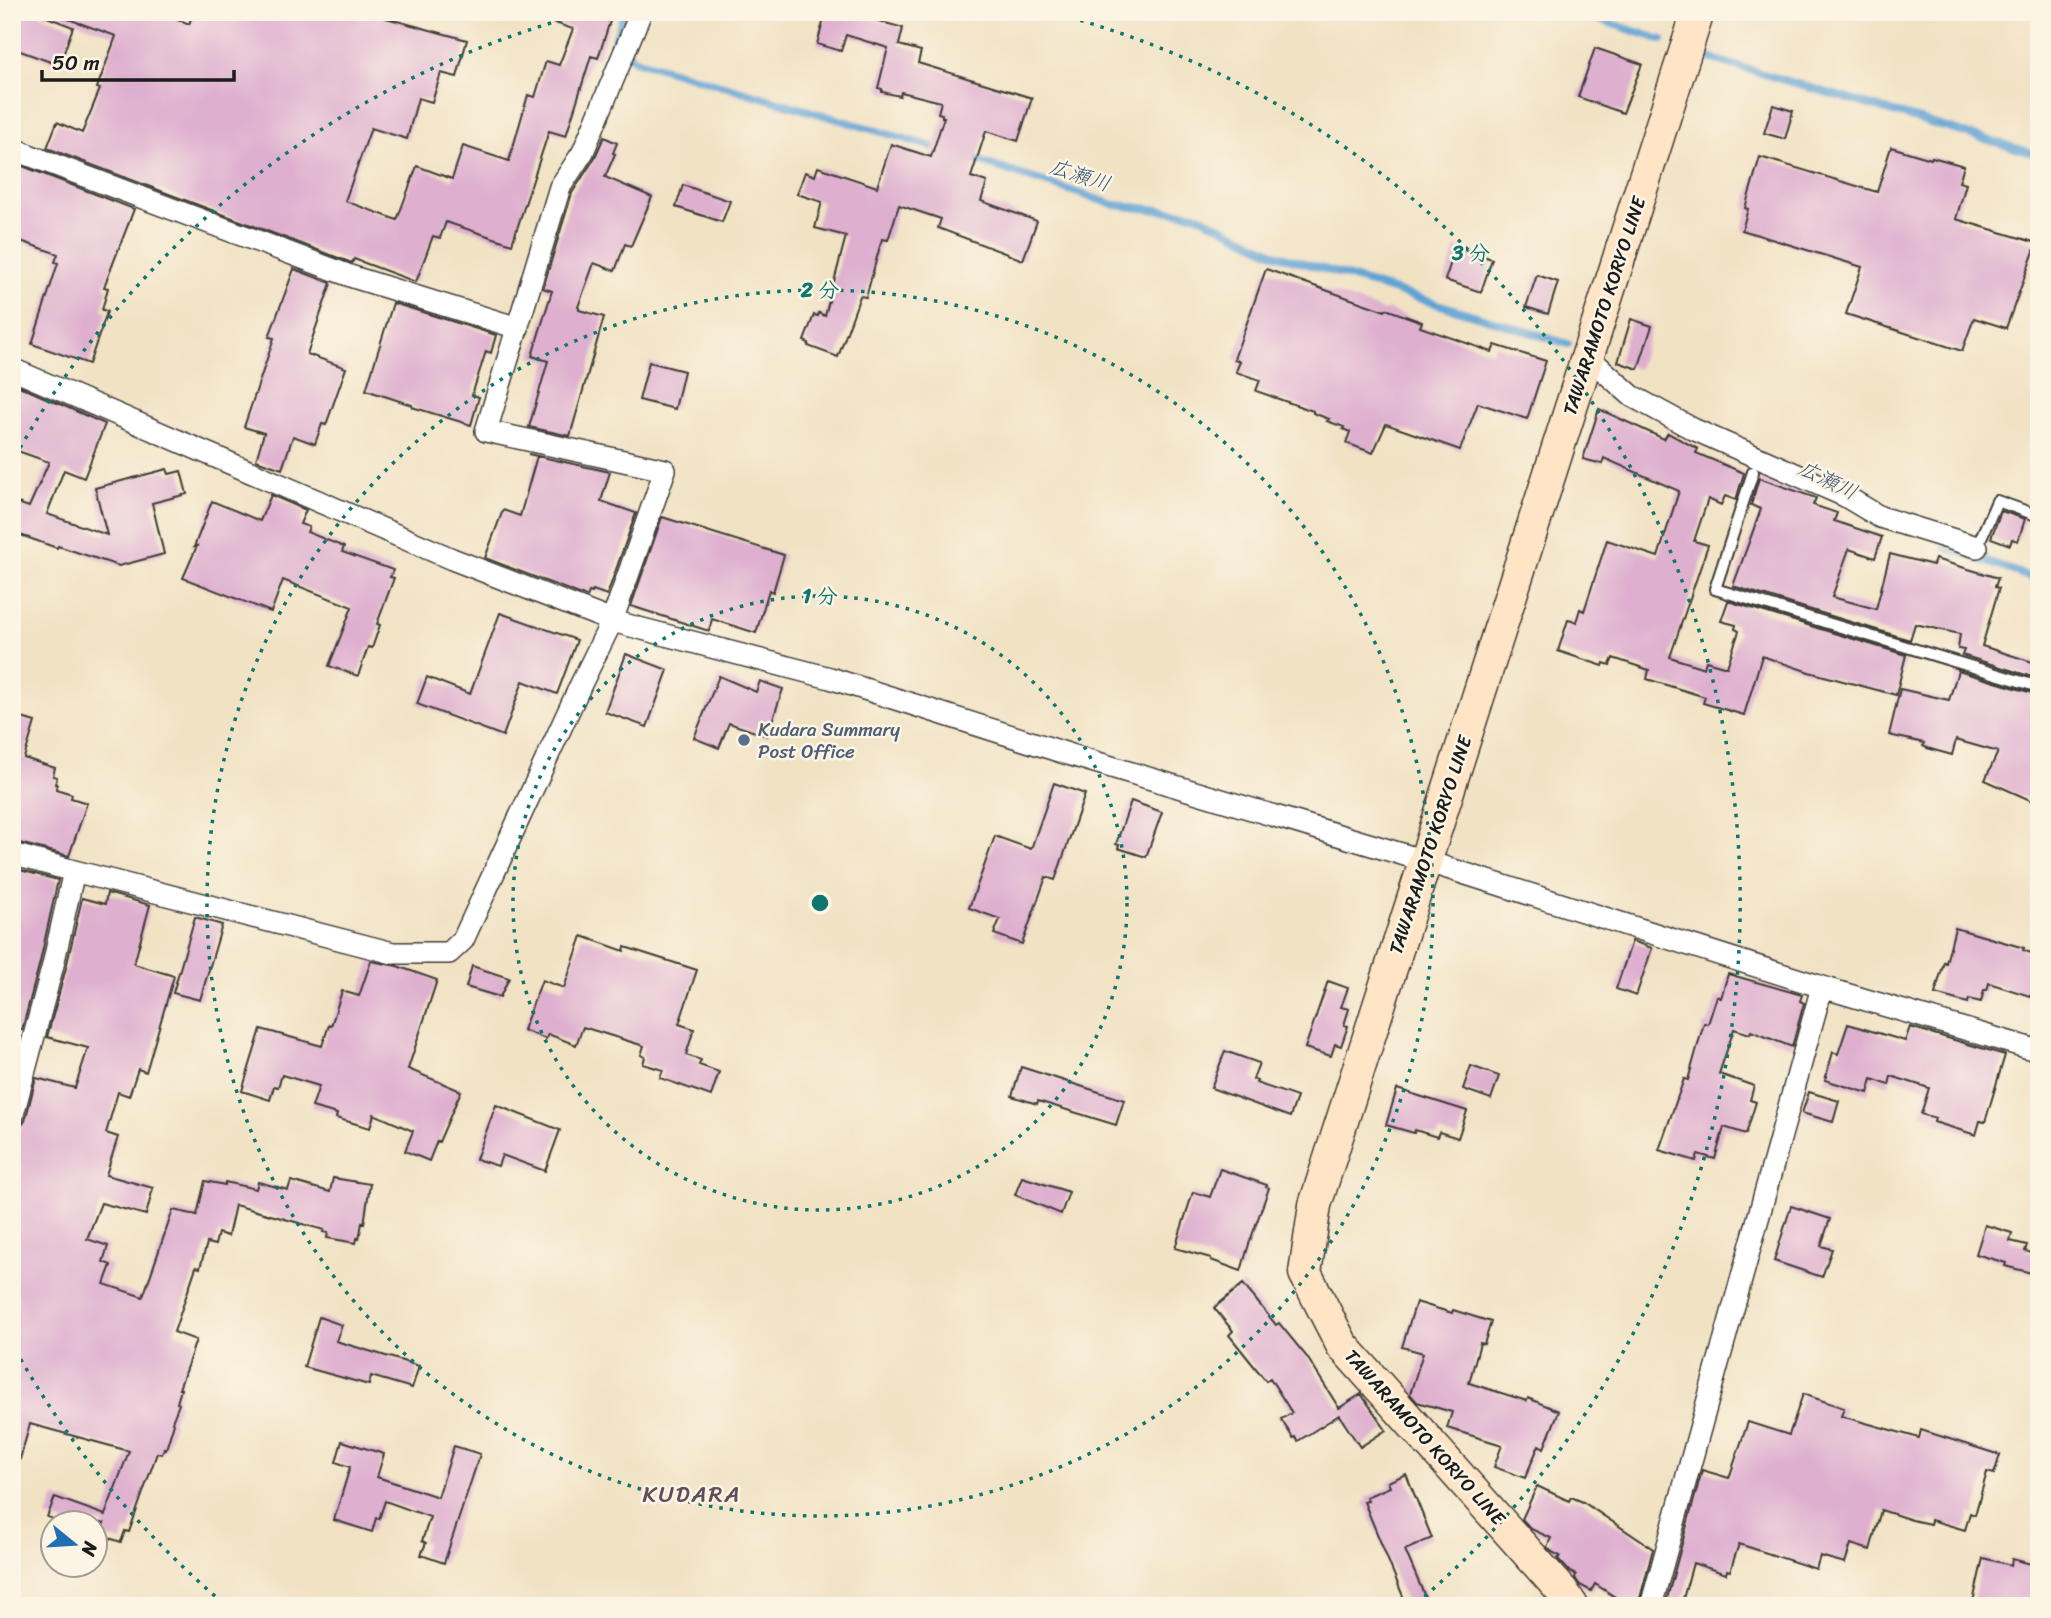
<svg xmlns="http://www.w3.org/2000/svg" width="2051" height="1618" viewBox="0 0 2051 1618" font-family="Sriracha,'Klee One',sans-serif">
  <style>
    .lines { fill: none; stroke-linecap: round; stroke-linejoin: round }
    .stream { stroke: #60a2d4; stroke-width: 8 }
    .building { fill: #deafcf }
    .lane-casing { stroke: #3c3a35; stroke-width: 14 }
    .street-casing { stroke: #3c3a35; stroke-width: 24 }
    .secondary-casing { stroke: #3c3a35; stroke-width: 35 }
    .lane { stroke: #fff; stroke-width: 10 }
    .street { stroke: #fff; stroke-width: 21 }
    .secondary { stroke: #ffe4c6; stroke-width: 32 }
    .ring { fill: none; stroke: #0f766e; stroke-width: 3.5; stroke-dasharray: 3.5 7 }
    .service-dot { fill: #5c6f8a; stroke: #fcf5e5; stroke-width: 2.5 }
    .labels { text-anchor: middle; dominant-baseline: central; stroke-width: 5; stroke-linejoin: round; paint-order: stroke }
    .street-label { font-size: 19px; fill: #1c1c1c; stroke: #fcf5e5 }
    .service-label { font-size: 19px; fill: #4e5e75; stroke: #fcf5e5; text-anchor: start }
    .water-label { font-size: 21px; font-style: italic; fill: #3b586f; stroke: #fcf5e5 }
    .quarter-label { font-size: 23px; letter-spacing: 2px; fill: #604f5b; stroke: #fcf5e5 }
    .centre { fill: #0f766e; stroke: #fcf5e5; stroke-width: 3.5 }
    .ring-label { font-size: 21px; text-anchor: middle; font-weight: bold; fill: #0f766e; stroke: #fcf5e5; stroke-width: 5; stroke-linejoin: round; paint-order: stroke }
  </style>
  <rect width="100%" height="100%" fill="#fcf5e5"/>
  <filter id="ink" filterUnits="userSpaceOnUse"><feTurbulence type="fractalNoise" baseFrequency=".0143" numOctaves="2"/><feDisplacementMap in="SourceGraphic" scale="14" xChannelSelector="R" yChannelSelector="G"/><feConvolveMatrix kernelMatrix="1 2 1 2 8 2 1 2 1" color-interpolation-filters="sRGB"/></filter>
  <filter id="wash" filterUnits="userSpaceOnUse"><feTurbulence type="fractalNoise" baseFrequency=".00686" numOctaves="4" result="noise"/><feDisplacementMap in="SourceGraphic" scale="28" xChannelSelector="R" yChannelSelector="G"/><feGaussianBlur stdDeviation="1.57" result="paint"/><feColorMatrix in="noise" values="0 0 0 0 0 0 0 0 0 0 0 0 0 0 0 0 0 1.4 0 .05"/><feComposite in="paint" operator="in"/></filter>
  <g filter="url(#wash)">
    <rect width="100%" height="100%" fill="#f1e2c4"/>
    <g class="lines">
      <path class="stream" d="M625,12L613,43L635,60L943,150
        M1576,12L1662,40
        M1709,58L2039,155
        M969,158L1115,205L1195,214L1278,255L1568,344
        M1609,394L1628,404
        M1946,548L2039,580"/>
    </g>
    <g id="blocks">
      <path class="building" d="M12,12H34L73,27L63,55L60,54L56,64L12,48Z
        M57,12H161L189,24L194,12H364L467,40L457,77L441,73L432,102L418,98L407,139L371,128L345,201L397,220L417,166L452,179L463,146L509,161L528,95L535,97L546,61L559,65L573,29L534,16L535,12H613L598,58L591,56L566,136L549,131L512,244L446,222L440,238L433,236L416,282L354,259L352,263L47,148L57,122L82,133L100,89L97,88L116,36L57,15Z
        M826,12H847L903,28L899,45L921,51L918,63L1032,98L1018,141L986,131L971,177L987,182L981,201L1037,221L1023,260L938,228L941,219L899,205L888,240L882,239L866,297L860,296L838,357L808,346L809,343L804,341L814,315L818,316L819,313L825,316L846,236L815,228L822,202L797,194L805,172L815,176L818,167L877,187L891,144L931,157L944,117H942V114L938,113L941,102L901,92L900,96L882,92V89L878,88L888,48L846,35L841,51L817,44Z
        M1595,48L1642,64L1623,113L1578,97Z
        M1773,105L1793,111L1785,139L1764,133Z
        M604,137L617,143L613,153L615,154L605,177L652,197L631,246L625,244L615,271L594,263L578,307L579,308V310L604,317L570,436L529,427L548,361L532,356L552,291L543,288L572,193L594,159Z
        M1891,147L1931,159L1932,157L1964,166L1959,182L1966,184L1956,219L2037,243L2006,328L1974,318L1962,351L1846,314L1862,267L1742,230L1748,209L1745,208L1760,157L1877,192Z
        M12,162L134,209L104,287L108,288L102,310L107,311L106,315L89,364L32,344L58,263L55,262L58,254L12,238Z
        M683,185L730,201L722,222L676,207Z
        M1456,247L1492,259L1481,292L1445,280Z
        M294,269L331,283L307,354L346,368L326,425L322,424L315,444L293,436L282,469L256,460L264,433L244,427L274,338L269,337Z
        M1266,269L1385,311L1386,309L1422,322L1420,327L1492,352L1495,345L1546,361L1527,419L1478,403L1460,450L1386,424L1373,453L1346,443L1350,432L1343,429L1344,427L1327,421L1329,419L1313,413V411L1256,391L1260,380L1236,372L1240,361L1234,359Z
        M1537,275L1558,282L1548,314L1526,307Z
        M393,303L496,335L491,353L486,351L472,395L479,397L471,425L412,407V405L366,390Z
        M1631,319L1652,326L1638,369L1618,362Z
        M649,362L684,371L675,409L639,400Z
        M12,383L105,424L84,478L64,470L47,514L107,535L95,488L167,469L169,474L181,471L187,494L152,503L164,554L119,566L58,546L57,548L12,532V501L29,507L49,462L12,449Z
        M1599,409L1664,439L1668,433L1698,449L1696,453L1744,473L1736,500L1725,496L1721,505L1708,499L1694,541L1708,545L1670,657L1704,668L1706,661L1727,667L1739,631L1735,629L1736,625L1721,621L1728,601L1906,655L1896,695L1809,672L1762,656L1744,715L1703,703L1705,697L1647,679L1649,670L1613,658L1610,665L1604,663L1603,666L1558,651L1568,620L1576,622L1580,609L1584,611L1607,540L1658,557L1679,491L1604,458L1602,464L1583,459Z
        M528,454L610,472L601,501L636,513L607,595L593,590L592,593L589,592L587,597L485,558L503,510L520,516L537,456Z
        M1759,478L1816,498L1813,505L1837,513L1834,521L1882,537L1875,558L1849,549L1832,597L1876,609L1890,554L1933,565L1935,559L1998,578L1995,587L1999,588L1982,646L2039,664V679L1962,655L1964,650L1958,649L1960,634L1915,624L1910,640L1733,586L1761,509L1751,505Z
        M271,495L306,510L300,524L309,527L307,532L344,547L342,552L393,570L390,577L394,578L377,624L380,625L372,648L368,647L358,676L329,666L352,607L283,580L271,612L183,578L197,546L194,547L212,501L260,521Z
        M2001,511L2025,519L2018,541L2012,539L2010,545L1991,538Z
        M662,517L784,555L773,592L769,590L756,633L712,619L709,631L631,606Z
        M500,613L577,640L557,694L523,681L503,736L417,704L427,677L470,694Z
        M626,654L668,670L647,727L605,712Z
        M1958,671L2039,695V804L1985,780L1998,752L1956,740L1952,755L1927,748L1923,746L1924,743L1889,735L1900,689L1949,700Z
        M719,676L756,692L760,681L783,689L767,736L729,723L719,748L694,738Z
        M12,715L35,722L24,758L55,768L53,776L57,777L55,784H57L56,789L72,794L71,798L87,803L69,856L12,841Z
        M1054,783L1085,794L1055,880L1046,877L1022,944L994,934L1000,919L969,908L995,836L1031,849Z
        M1131,801L1162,812L1146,857L1118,848L1119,845L1116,844Z
        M12,868L58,880L40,962L22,1030L12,1027Z
        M107,893L150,905L134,964L174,976L146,1072L138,1069L129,1096L118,1092L106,1133L118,1137L106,1175L153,1188L146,1215L101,1203L87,1239L108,1246L103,1262L111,1265L104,1284L143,1297L173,1210L197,1215L205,1181L225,1185V1182L256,1189L258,1182L288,1190L291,1181L330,1192L333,1178L370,1184L364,1224L362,1223L359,1239L357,1238L356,1243L327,1238L328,1233L323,1232L324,1230L235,1205L228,1236L218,1233L215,1245L207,1243L200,1268L196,1267L174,1332L196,1340L179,1389H181L177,1403L179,1404L172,1422L174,1423L166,1449L164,1448L162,1454L157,1453L129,1532L125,1531L121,1542L100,1535L104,1523H65L47,1517L55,1497L105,1515L129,1451L30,1424L18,1466L12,1465V1149L18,1130L25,1121L36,1078L75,1088L88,1048L47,1037L66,968L82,898L105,904Z
        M195,917L222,925L200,1000L173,993Z
        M1955,928L2024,948L2023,950L2039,956V999L1989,983L1987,990H1984L1981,1002L1969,999L1968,1003L1935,994L1944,962L1946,963Z
        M582,936L624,951L625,947L697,970L679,1024L694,1029L686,1055L701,1060L699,1065L719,1072L711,1096L660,1078L663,1070L643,1064L645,1057L641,1055L644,1046L583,1027L576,1045L548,1034L546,1039L523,1030L542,980L564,988Z
        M1632,941L1652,948L1636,996L1616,989Z
        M371,961L397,966L437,980L408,1069L461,1091L439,1142L437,1141L429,1161L405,1151L413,1131L374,1114L370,1128L336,1118L337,1114L312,1107L319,1086L282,1075L278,1087L274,1086L270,1100L242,1091L261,1029L322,1046L329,1025L331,1026L342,991L359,996Z
        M472,966L509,978L500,997L466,987Z
        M1728,974L1802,995L1800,1001L1804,1003L1792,1047L1751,1031L1750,1034L1734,1029L1719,1074L1754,1086L1750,1100L1756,1102L1746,1134L1724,1127L1715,1159L1698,1154L1696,1161L1659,1150L1684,1079L1688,1080L1704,1023L1708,1024L1717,996L1721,998Z
        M1328,981L1348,988L1341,1007L1349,1009L1344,1025L1348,1026L1341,1046L1335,1044L1331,1056L1305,1048Z
        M1848,1024L1905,1041L1910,1027L2005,1055L1985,1122L1980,1121L1976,1135L1934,1122L1935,1118L1921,1114L1929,1088L1891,1076L1889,1085L1872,1079L1868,1093L1825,1080L1833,1052L1838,1054Z
        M1225,1051L1259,1063L1253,1079L1257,1081L1256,1083L1297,1097L1290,1117L1211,1088Z
        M1471,1066L1499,1076L1491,1099L1463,1089Z
        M1021,1067L1124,1100L1116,1125L1038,1101L1037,1104L1012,1096Z
        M1397,1089L1467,1111L1458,1138L1439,1132L1437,1137L1415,1130L1414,1133L1386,1125Z
        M1809,1092L1839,1101L1833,1122L1802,1113Z
        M496,1105L560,1130L545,1171L502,1155L498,1166L476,1159Z
        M1220,1169L1267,1185L1266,1187L1269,1188L1249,1244L1241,1271L1211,1260V1258L1175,1248L1193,1192L1210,1197Z
        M1022,1177L1069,1192L1061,1214L1015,1195Z
        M1791,1206L1830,1219L1821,1246L1832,1249L1822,1277L1774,1261Z
        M1985,1225L2012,1233L2010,1241L2027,1245L2025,1251L2039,1255V1275L2005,1266L2006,1263L1976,1254Z
        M1243,1284L1276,1325L1279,1323L1307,1357L1339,1408L1361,1394L1386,1430L1360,1447L1339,1415L1298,1441L1295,1437L1293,1438L1281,1419L1292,1413L1270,1378L1266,1381L1229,1335L1233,1331L1214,1308Z
        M1416,1302L1452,1313L1453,1310L1491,1322L1484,1344L1480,1343L1469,1383L1527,1401L1528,1398L1559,1411L1544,1448L1539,1445L1525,1478L1494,1467L1502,1445L1447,1428L1452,1412L1417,1402L1410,1394L1423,1353L1402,1347Z
        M319,1317L342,1325L336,1341L419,1366L412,1388L371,1376L369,1385L304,1367Z
        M1803,1394L1844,1408L1841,1416L1919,1438L1921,1430L2000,1455L1994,1474L1987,1472L1975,1515L1970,1513L1965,1530L1931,1520L1930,1524L1912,1520L1881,1510L1870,1550L1851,1544L1845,1563L1820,1556L1816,1569L1739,1544L1730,1571L1727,1570L1726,1574L1693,1563L1681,1606H1665L1702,1470L1729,1478L1748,1422L1789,1435Z
        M342,1441L384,1454L377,1477L438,1497L454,1446L480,1454L444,1563L421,1555L426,1543L422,1541L430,1517L385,1501L379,1519L376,1518L372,1532L334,1520L350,1467L336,1462Z
        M1406,1474L1432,1538L1405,1550L1429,1606H1407L1364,1502L1368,1501L1366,1497L1390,1487L1388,1482Z
        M1537,1486L1569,1501L1571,1497L1583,1502L1653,1549L1638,1606H1629L1595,1584L1591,1591L1580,1585L1575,1578L1576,1575L1570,1572L1558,1559L1560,1556L1552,1552L1547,1547L1551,1538L1531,1529L1522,1519Z
        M1983,1558L2011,1565L2012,1559L2039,1566V1606H1972Z"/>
    </g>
  </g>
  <g filter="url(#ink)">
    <use href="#blocks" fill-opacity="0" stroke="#3c3a35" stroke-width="2"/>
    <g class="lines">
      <g class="lane-casing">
        <path id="lane" d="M1753,472L1715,589L2039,687
          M1977,547L1997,501L2039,516"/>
      </g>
      <g class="street-casing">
        <path id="street" d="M12,147L26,154L353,277L518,328
          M1588,357L1632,396L1693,429L1845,496L1880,517L1977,547
          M12,369L452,559L612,621L830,678L1068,754L1425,861L1822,987L2039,1051
          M12,854L74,871L393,953H449L463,940L582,682L612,621L665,470L486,431L560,187L583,152L641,12
          M12,1118L53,965L74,871
          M1651,1606L1822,987"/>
      </g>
      <g class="secondary-casing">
        <path id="secondary" d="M1572,1606L1562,1591L1342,1345L1305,1273L1315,1205L1698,12"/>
      </g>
      <use href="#lane" class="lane"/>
      <use href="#street" class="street"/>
      <use href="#secondary" class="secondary"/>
    </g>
  </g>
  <g class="ring">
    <circle cx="820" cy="903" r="307"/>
    <circle cx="820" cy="903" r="613"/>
    <path d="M223 1603A920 920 0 0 1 15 1349M15 457A920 920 0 0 1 590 12M1050 12A920 920 0 0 1 1417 1603"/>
  </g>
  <circle class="service-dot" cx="744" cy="740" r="7"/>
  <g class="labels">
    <g class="street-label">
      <text transform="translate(1604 306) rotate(-72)">TAWARAMOTO KORYO LINE</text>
      <text transform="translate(1430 845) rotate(-72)">TAWARAMOTO KORYO LINE</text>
      <text transform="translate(1425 1437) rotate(48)">TAWARAMOTO KORYO LINE</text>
    </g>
    <g class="service-label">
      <text x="758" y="729">Kudara Summary<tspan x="758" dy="22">Post Office</tspan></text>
    </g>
    <g class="water-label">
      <text transform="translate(1080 175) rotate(18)">広瀬川</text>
      <text transform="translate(1828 480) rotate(26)">広瀬川</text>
    </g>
    <g class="quarter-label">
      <text x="692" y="1494">KUDARA</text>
    </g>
  </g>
  <circle cx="820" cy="903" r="10" class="centre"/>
  <g class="ring-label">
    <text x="1471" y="260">3 分</text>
    <text x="820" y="297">2 分</text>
    <text x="820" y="603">1 分</text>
  </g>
  <rect width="2051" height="1618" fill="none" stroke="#fcf5e5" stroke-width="42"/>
  <g transform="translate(74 1544) rotate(108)"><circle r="33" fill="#fcf5e5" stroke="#a29e95" stroke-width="2"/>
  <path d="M0-5L12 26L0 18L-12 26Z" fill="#1f6fb2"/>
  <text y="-10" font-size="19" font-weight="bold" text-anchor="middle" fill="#1c1c1c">N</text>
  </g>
  <path d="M42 70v10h192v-10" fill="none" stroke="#1c1c1c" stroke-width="3.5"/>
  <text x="52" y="70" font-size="21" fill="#1c1c1c" stroke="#fcf5e5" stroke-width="5" paint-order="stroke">50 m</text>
</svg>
